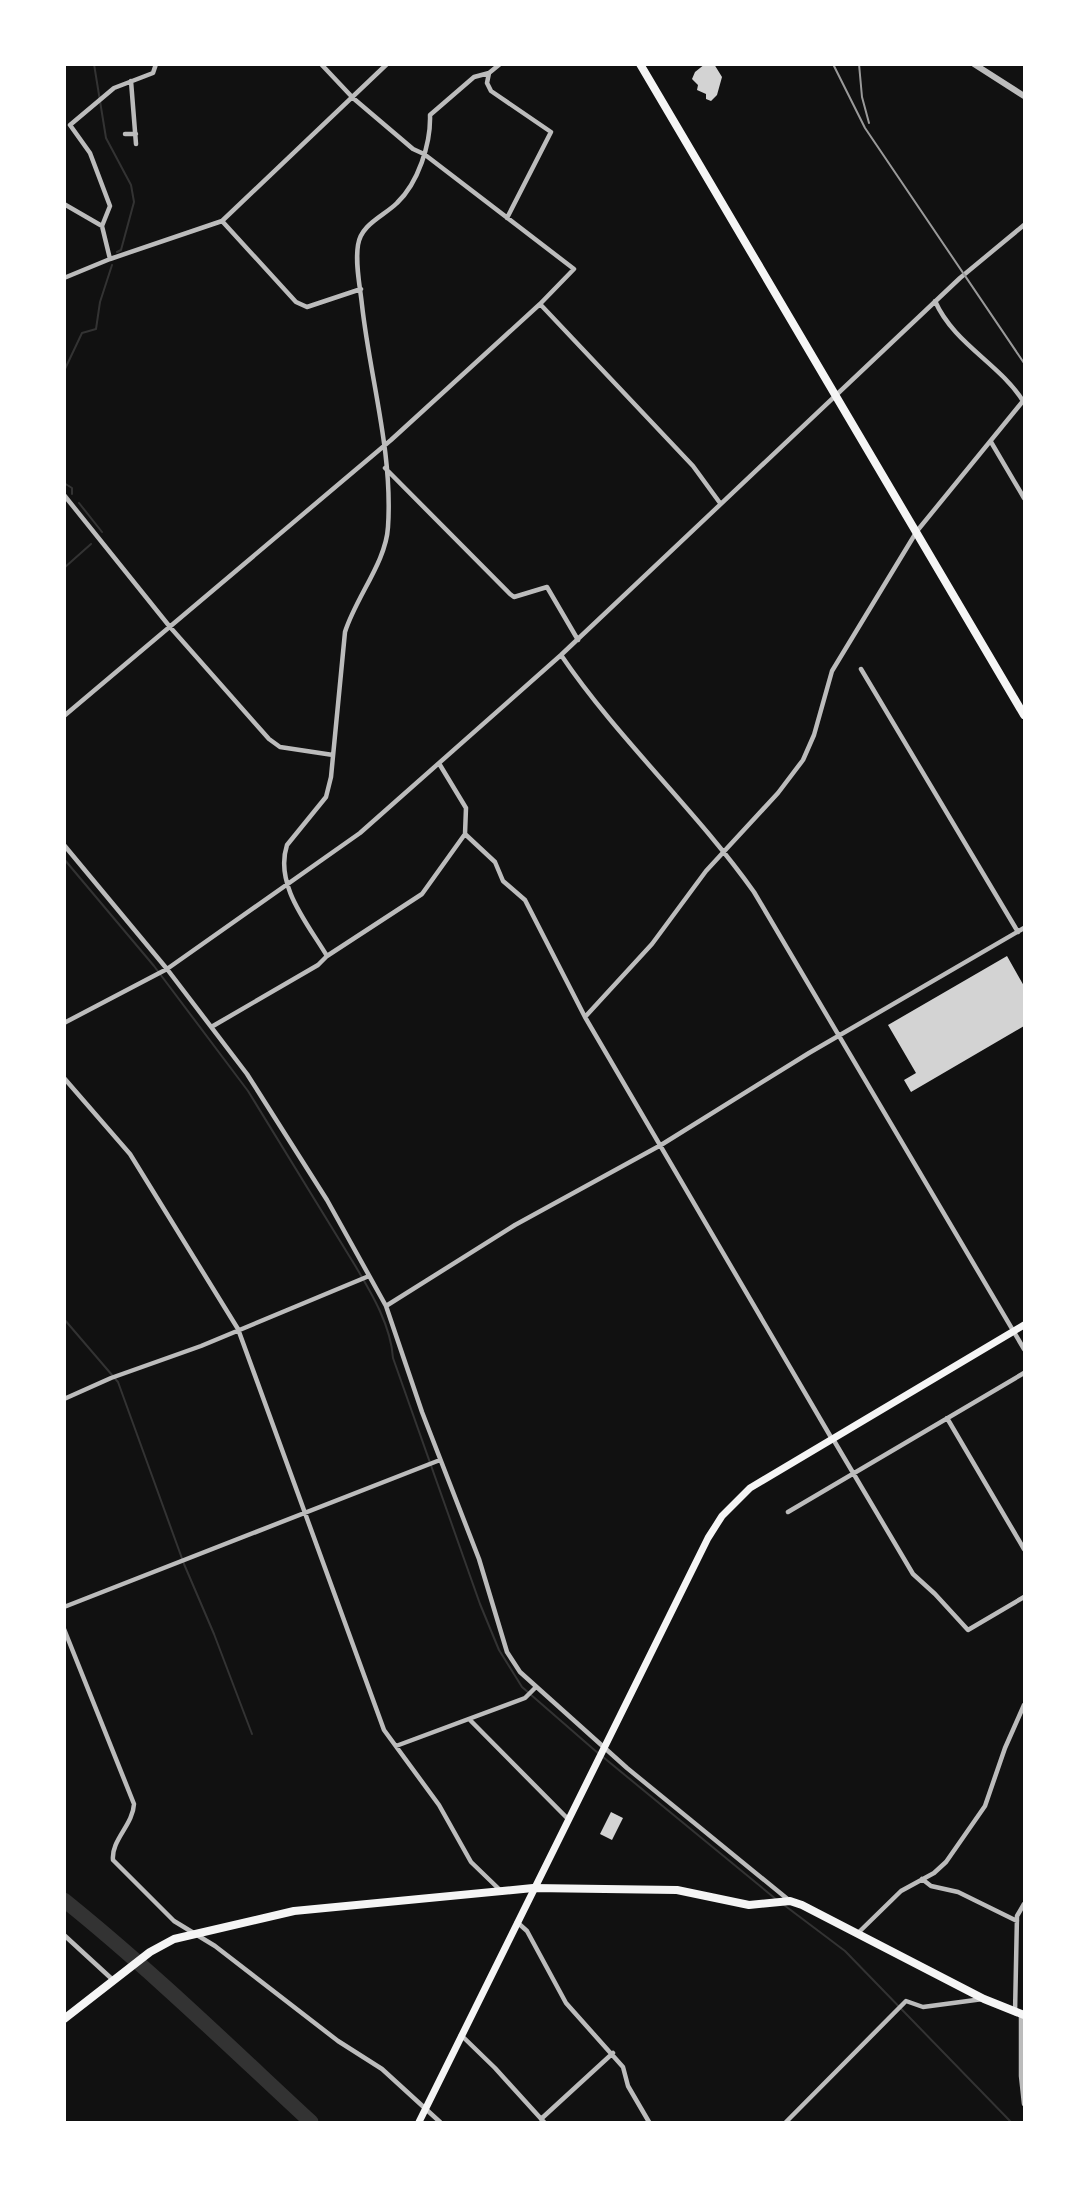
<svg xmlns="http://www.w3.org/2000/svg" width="1089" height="2187" viewBox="0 0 1089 2187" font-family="'DejaVu Sans',sans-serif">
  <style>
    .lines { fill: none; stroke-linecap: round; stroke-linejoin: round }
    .stream { stroke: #333; stroke-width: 2 }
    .river { stroke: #333; stroke-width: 15 }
    .building { fill: #d3d3d3 }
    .minor { stroke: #bcbcbc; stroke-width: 4.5 }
    .tertiary { stroke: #bcbcbc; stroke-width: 6 }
    .secondary { stroke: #f5f5f5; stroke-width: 7 }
    .primary { stroke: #f5f5f5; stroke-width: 8 }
    .trunk { stroke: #f5f5f5; stroke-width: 8 }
    .rail { stroke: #9a9a9a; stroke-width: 2 }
  </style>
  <rect width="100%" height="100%" fill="#111"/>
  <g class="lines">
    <path class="stream" d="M94,64L106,138L131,185L134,202L121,250L117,252
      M64,371L82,333L96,329L100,302L112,265
      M64,483L72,488V494
      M79,503L102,532
      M64,568L91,544
      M64,859L154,966L248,1091L356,1267C372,1294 391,1326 393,1358L480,1604L499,1650L522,1687L599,1754
      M64,1319L118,1382L184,1564L214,1634L252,1734
      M603,1757L777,1900
      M784,1905L845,1951L1011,2122"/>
    <path class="river" d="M64,1900C151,1970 230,2047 311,2122"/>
  </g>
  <path class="building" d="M705,64H714L722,77L717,95L711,101L706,99V94L697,90L698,85L692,79L695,72Z
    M1007,956L1024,986V1026L911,1092L904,1080L916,1073L888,1025Z
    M611,1812L623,1818L612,1840L600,1834Z"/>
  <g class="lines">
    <path class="minor" d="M489,73L487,83L491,91L551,132L507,218
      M131,81L136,144
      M125,134H136
      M64,204L102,226
      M222,221L296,302L307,307L361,289
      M110,259L102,226L110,206L90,153L70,125L114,88L153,73L156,64
      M64,278L110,259L222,221L387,64
      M540,304L693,466L720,503
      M991,442L1024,498
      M385,468L510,594L514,597L547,587L578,640
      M64,495L170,627L269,739L280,747L333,755
      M561,655C618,739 695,809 754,892L1024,1349
      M861,669L1018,932
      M64,716L391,440L540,304L574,269L424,154L413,149L353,98L321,64
      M440,765L466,808L465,834L495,862L503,881L525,900L585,1017L832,1439
      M64,845L167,969L247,1074L327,1200L386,1306L422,1412L479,1559L507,1652L520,1672L627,1768L790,1901
      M327,956L422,894L465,834
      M585,1017L652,944L706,871L778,793L803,760L814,735L832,671L917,531L1023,401C999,363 954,344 935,301
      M64,1023L167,969L360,833L561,655L960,278L1024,225
      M213,1026L318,965L327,956C308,924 274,885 287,845L326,797L331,777L345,632C356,597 386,562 388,527C393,452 370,378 362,305C360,286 355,264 358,245C361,224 384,216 397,203C418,183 431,144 430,115L474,77L489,73L500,64
      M64,1078L130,1154L238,1329L384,1730L439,1805L471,1862L500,1890
      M386,1306L515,1225L661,1145L809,1053L1024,928
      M64,1399L111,1378L201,1346L369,1276
      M947,1418L1024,1549
      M833,1439L913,1574L935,1594L968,1630L1024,1597
      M788,1512L1024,1373
      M64,1607L440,1460
      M64,1629L134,1804C133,1825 111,1840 113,1860L174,1921L215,1946L338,2041L382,2069L440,2122
      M470,1720L568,1819
      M396,1746L525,1698L535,1688
      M922,1879L931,1886L958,1892L1017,1921
      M517,1922L527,1931L566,2003L623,2067L628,2086L649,2122
      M858,1933L901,1891L934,1873L946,1862L985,1806L1005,1748L1024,1705
      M64,1935L113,1980
      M1015,2013L1017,1916L1024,1904
      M1021,2014V2076L1024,2104
      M461,2035L495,2068L544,2122
      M541,2119L613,2053
      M786,2122L906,2001L923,2007L983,1999"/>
    <path class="tertiary" d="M974,64L1024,96"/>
    <path class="secondary" d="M419,2122L708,1538L722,1516L750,1488L1024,1325"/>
    <path class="primary" d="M64,2019L150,1952L174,1939L294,1911L533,1888L677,1890L749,1905L790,1901L802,1905L984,1999L1024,2015"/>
    <path class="trunk" d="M640,64L1024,715"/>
    <path class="rail" d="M833,64L865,128L1024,363
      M859,64L862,97L869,123"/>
  </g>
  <rect width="1089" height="2187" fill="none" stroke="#ffffff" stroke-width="132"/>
</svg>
